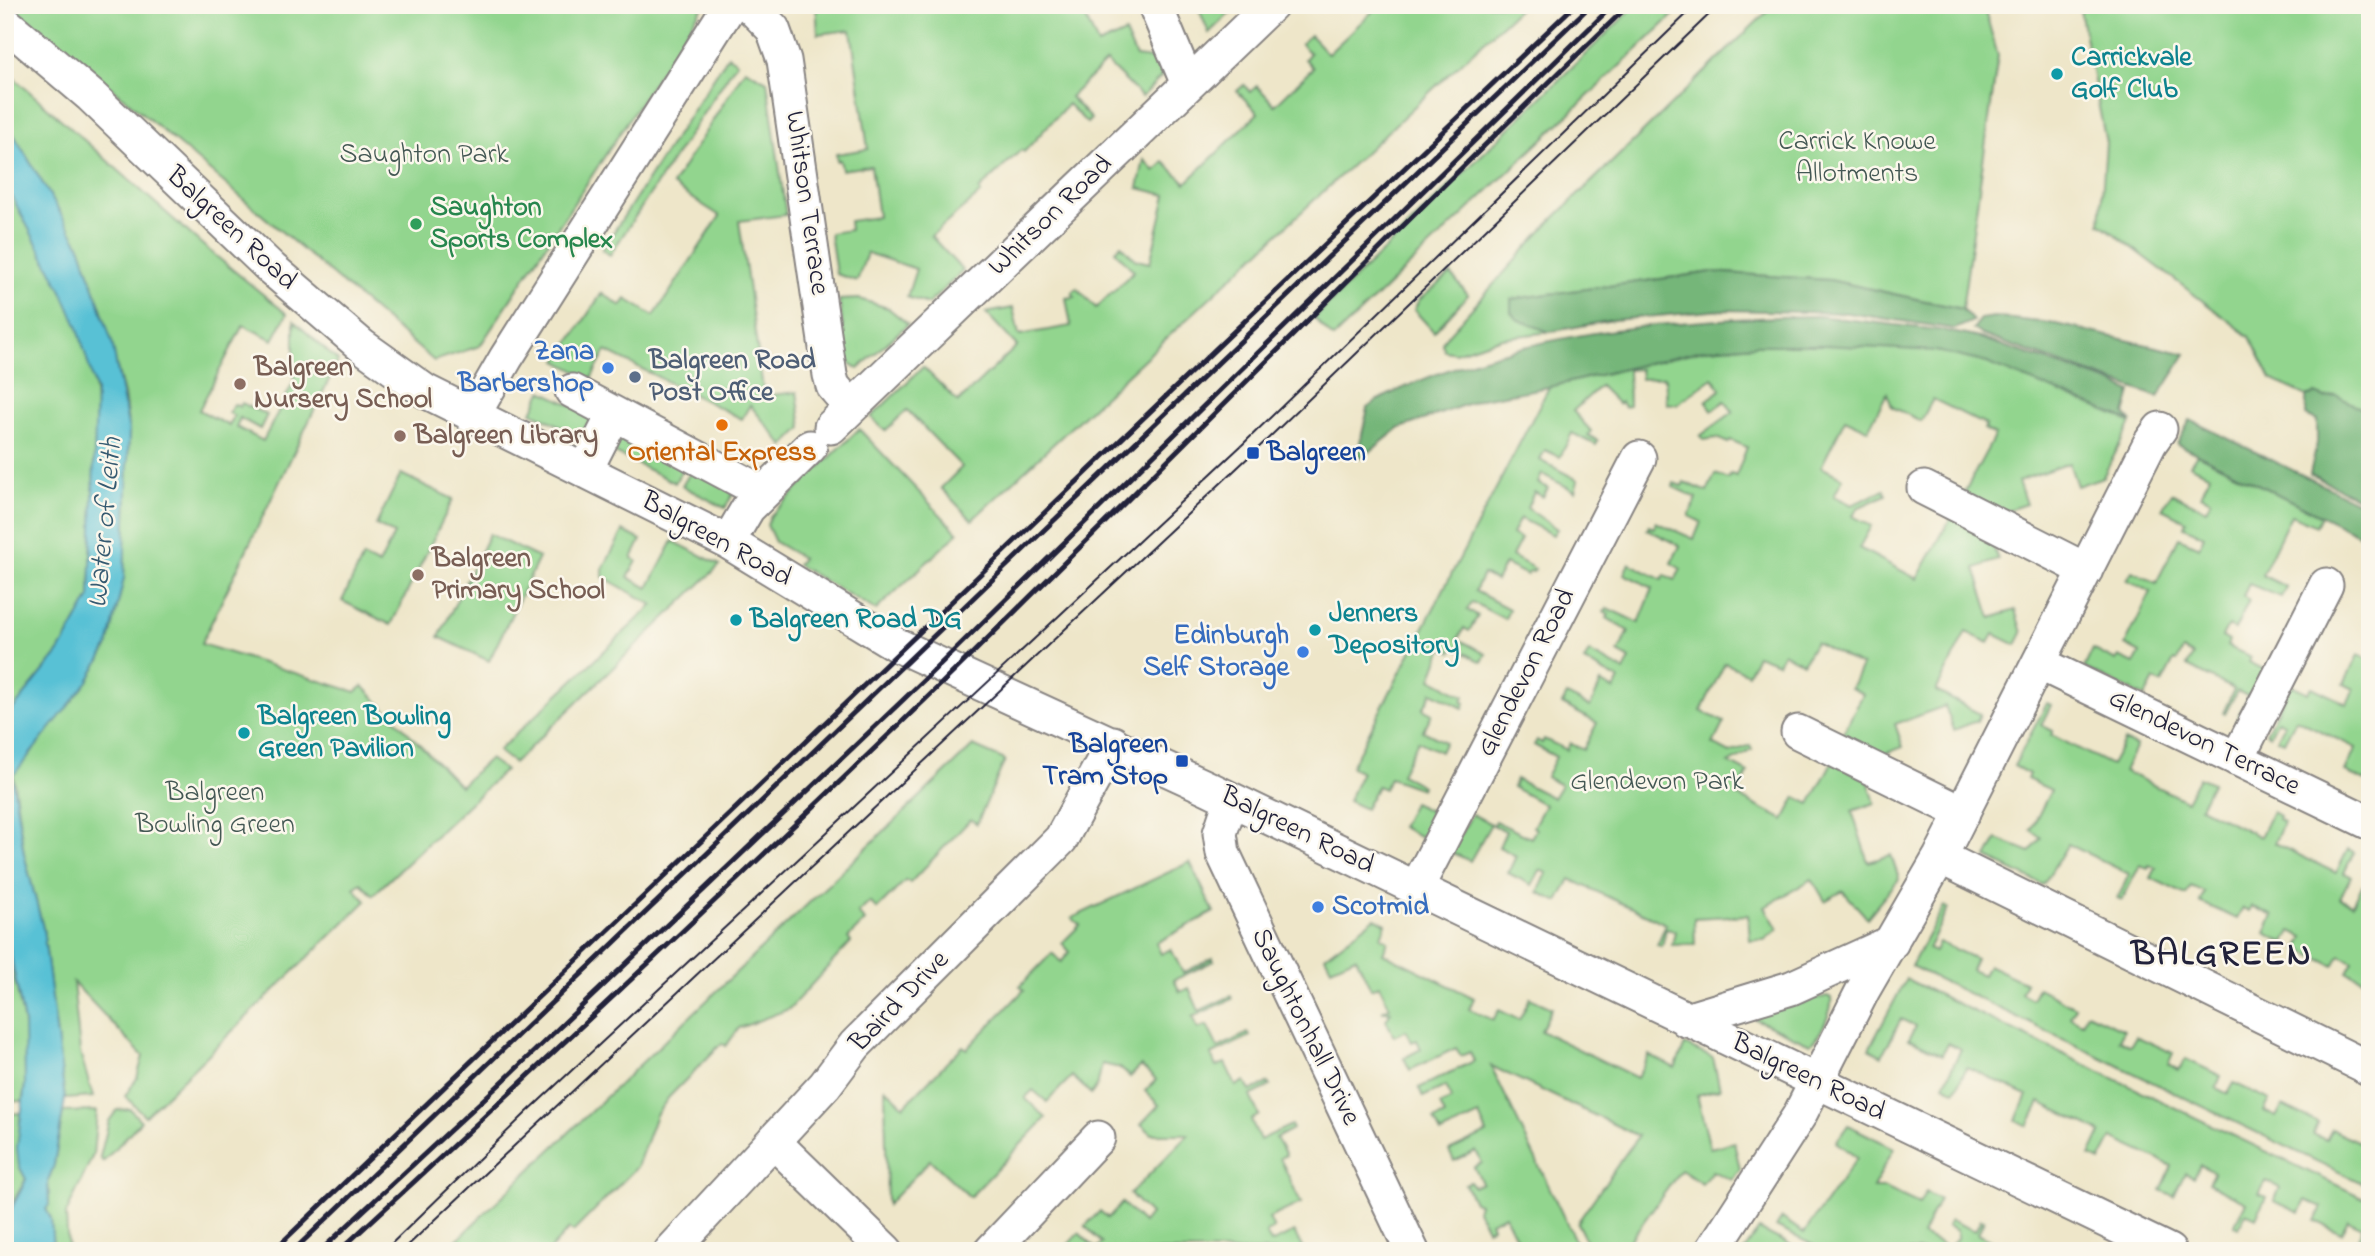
<svg xmlns="http://www.w3.org/2000/svg" width="2375" height="1256" viewBox="0 0 2375 1256" font-family="'Indie Flower',sans-serif">
  <style>
    .green { fill: #92d58e; stroke: #5a7c64; stroke-width: 2 }
    .forest { fill: #75b679; stroke: #4c6c5a; stroke-width: 2 }
    .water { fill: #58c1d5; stroke: #3d7288; stroke-width: 2 }
    .lines { fill: none; stroke-linecap: round; stroke-linejoin: round }
    .minor-casing { stroke: #888482; stroke-width: 37 }
    .minor { stroke: #fff; stroke-width: 33 }
    .tram { stroke: #22223b; stroke-width: 2 }
    .rail { stroke: #22223b; stroke-width: 5 }
    .culture-dot { fill: #0f9aa8; stroke: #fbf7ec; stroke-width: 2.5 }
    .leisure-dot { fill: #2e9e5b; stroke: #fbf7ec; stroke-width: 2.5 }
    .shop-dot { fill: #3f7fe0; stroke: #fbf7ec; stroke-width: 2.5 }
    .service-dot { fill: #5c6f8a; stroke: #fbf7ec; stroke-width: 2.5 }
    .education-dot { fill: #8d6e63; stroke: #fbf7ec; stroke-width: 2.5 }
    .food-dot { fill: #e8710a; stroke: #fbf7ec; stroke-width: 2.5 }
    .transit-dot { fill: #1a4fb4; stroke: #fbf7ec; stroke-width: 2.5 }
    .labels { text-anchor: middle; dominant-baseline: central; stroke-width: 5; stroke-linejoin: round; paint-order: stroke }
    .culture-label { font-size: 28px; font-weight: bold; fill: #0d838f; stroke: #fbf7ec; text-anchor: start }
    .park-label { font-size: 28px; fill: #445854; stroke: #fbf7ec }
    .street-label { font-size: 28px; fill: #22223b; stroke: #fbf7ec }
    .leisure-label { font-size: 28px; font-weight: bold; fill: #27864d; stroke: #fbf7ec; text-anchor: start }
    .shop-label { font-size: 28px; font-weight: bold; fill: #366cbe; stroke: #fbf7ec; text-anchor: end }
    .service-label { font-size: 28px; font-weight: bold; fill: #4e5e75; stroke: #fbf7ec; text-anchor: start }
    .education-label { font-size: 28px; font-weight: bold; fill: #785e54; stroke: #fbf7ec; text-anchor: start }
    .food-label { font-size: 28px; font-weight: bold; fill: #c56008; stroke: #fbf7ec }
    .transit-label { font-size: 28px; font-weight: bold; fill: #164399; stroke: #fbf7ec; text-anchor: start }
    .water-label { font-size: 30px; font-style: italic; fill: #355a71; stroke: #fbf7ec }
    .district-label { font-size: 35px; font-weight: bold; letter-spacing: 2px; fill: #22223b; stroke: #fbf7ec }
  </style>
  <rect width="100%" height="100%" fill="#fbf7ec"/>
  <filter id="ink" filterUnits="userSpaceOnUse"><feTurbulence type="fractalNoise" baseFrequency=".0143" numOctaves="2"/><feDisplacementMap in="SourceGraphic" scale="14" xChannelSelector="R" yChannelSelector="G"/><feConvolveMatrix kernelMatrix="1 2 1 2 8 2 1 2 1" color-interpolation-filters="sRGB"/></filter>
  <filter id="wash" filterUnits="userSpaceOnUse"><feTurbulence type="fractalNoise" baseFrequency=".00686" numOctaves="4" result="noise"/><feDisplacementMap in="SourceGraphic" scale="28" xChannelSelector="R" yChannelSelector="G"/><feGaussianBlur stdDeviation="1.57" result="paint"/><feColorMatrix in="noise" values="0 0 0 0 0 0 0 0 0 0 0 0 0 0 0 0 0 1.4 0 .05"/><feComposite in="paint" operator="in"/></filter>
  <g filter="url(#wash)">
    <rect width="100%" height="100%" fill="#eee6c9"/>
    <path class="green" d="M10,5H704L480,346L434,361L130,103Z
      M846,5L853,10L856,5H1080L1098,45L1125,33L1136,57L1160,60L1165,73L1142,97L1106,62L1070,97L1091,119L1087,123L1068,104L1024,152L1021,150L979,190L981,193L931,236L963,271L928,304L907,297L916,269L867,253L857,281L836,274L830,233L850,230L849,221L878,217L871,166L842,170L840,160L837,161L836,154L868,149L851,30L818,34L816,5Z
      M1197,5H1238L1209,33Z
      M1368,5H1523L972,520L941,488L962,467L907,410L885,431L871,417L923,367L958,402L1017,346L986,313L1013,308L1019,335L1071,326L1066,298L1075,297L1072,293L1077,288L1096,308L1134,271L1115,251L1121,245L1136,260L1150,263L1166,195L1138,188L1144,160L1155,171L1164,162L1186,183L1258,113L1237,91L1244,85L1250,92L1257,86L1275,105L1313,68L1305,59L1310,53L1301,44L1310,35L1328,54L1373,11Z
      M1636,5H1684L1333,338L1314,318Z
      M1774,5L1984,7L1998,56L1962,309L1830,280L1712,272L1512,299L1549,332L1502,338L1455,353L1445,351L1442,343L1446,337L1549,223Z
      M2079,5H2370V426L2271,379L2250,337L2100,223L2106,143Z
      M728,56L737,62L610,255L602,250Z
      M745,69L767,81L786,215L739,221L764,396L797,392L802,428L784,446L750,405L742,419L606,351L591,379L557,361L602,293L621,306L626,299L654,316L720,216L672,185Z
      M5,70L205,247L287,314L273,340L243,325L199,410L229,426L234,416L229,413L234,404L240,407L242,403L267,415L260,429L240,418L236,427L263,441L294,381V321L338,361L201,644L356,692L363,686L460,786L489,759L505,770L373,895L361,883L354,888L366,901L145,1116L125,1096L137,1078L143,1056L73,982L80,1052L93,1097L65,1099L43,928L24,854L13,775L88,681L108,646L124,578L129,431L124,394L104,317L80,246L5,120Z
      M5,184C40,246 96,337 96,409L90,597L59,652L5,719Z
      M1451,274L1468,295L1434,332L1414,310L1419,300Z
      M859,299L888,308L908,324L858,369L848,362L839,300Z
      M1756,345C1815,345 1876,343 1934,351C2002,360 2071,393 2131,423L2103,477L2077,486L2069,463L2018,481L2026,504L2002,512L1964,493L1995,435L1984,429L1986,425L1933,399L1921,421L1892,407L1887,393L1868,430L1845,419L1821,467L1843,478L1834,496L1852,505L1884,490L1886,495L1857,508L1853,516L1871,526L1859,548L1917,579L1952,516L1989,535L1998,560L1975,568L1991,618L2015,610L2022,633L2016,645L1994,634L1989,643L1966,632L1936,691L1980,714L1977,721L1954,730L1945,706L1895,724L1903,747L1879,756L1841,737L1863,694L1851,688L1862,666L1815,642L1803,663L1783,653L1778,663L1757,655L1748,674L1725,663L1701,711L1724,722L1713,744L1730,753L1750,745L1752,750L1729,763L1748,773L1737,796L1784,820L1796,797L1810,804L1832,762L1868,780L1875,803L1852,811L1868,862L1891,855L1899,879L1867,918L1843,891L1825,901L1812,879L1765,907L1778,929L1764,940H1750L1748,915L1694,918L1695,944L1672,945L1675,931L1666,929L1662,946L1657,945L1666,924L1570,879L1558,902L1538,892L1547,873L1540,870L1532,885L1508,873L1516,856L1499,847L1506,831L1493,825L1495,821L1531,838L1536,829L1533,827L1545,805L1513,787L1516,779L1553,798L1561,785L1546,777L1556,757L1534,745L1537,740L1542,743L1544,739L1567,750L1570,743L1583,750L1597,723L1562,704L1567,695L1590,707L1601,683L1614,690L1619,680L1584,661L1589,652L1624,671L1630,659L1618,652L1629,631L1607,618L1609,614L1604,612L1607,608L1639,623L1653,588L1624,574L1629,563L1662,580L1665,575L1675,580L1681,569L1671,563L1680,546L1647,529L1649,526L1654,528L1656,522L1694,539L1701,522L1689,516L1697,498L1673,487L1674,483L1682,486L1684,482L1707,492L1715,474L1728,479L1731,474L1736,476L1747,447L1730,440L1728,443L1717,438L1703,440L1700,436L1733,412L1725,401L1712,410L1706,401L1721,390L1713,378L1677,404H1667L1665,377L1641,379L1640,369L1628,370L1629,406L1624,407L1621,402L1618,404L1600,386L1573,411L1591,431L1588,435L1598,441L1596,445L1572,433L1560,457L1545,450L1540,460L1578,480L1575,491L1542,474L1538,483L1548,488L1543,497L1534,492L1527,508L1557,529L1553,535L1520,518L1512,534L1521,539L1512,556L1535,569L1533,572L1530,571L1527,575L1505,564L1496,581L1483,574L1475,591L1509,609L1505,619L1472,602L1467,610L1478,616L1469,631L1464,628L1458,639L1486,654L1482,662L1455,648L1452,652L1443,648L1431,679L1464,696L1462,701L1465,703L1463,708L1432,692L1423,709L1432,714L1423,731L1445,742L1440,752L1418,741L1401,774L1422,786L1421,789L1390,778L1384,789L1377,786L1365,809L1348,801L1362,772L1351,767L1549,387L1707,349Z
      M542,391L602,420L592,442L532,412Z
      M612,425L686,462L675,483L601,446Z
      M859,429L958,533L876,610L797,565L802,558L775,542L767,525L771,515Z
      M2197,454L2321,516L2316,526L2291,515L2262,575L2286,587L2281,597L2249,584L2243,596L2249,600L2235,630L2228,626L2222,637L2229,641L2227,646L2251,657L2249,662L2267,671L2242,722L2236,720L2248,696L2237,691L2225,714L2223,713L2234,689L2187,666L2193,655L2183,650L2177,661L2174,660L2162,683L2154,680L2145,697L2084,668L2093,649L2116,661L2119,657L2134,664L2140,653L2125,645L2151,592L2127,580L2132,571L2156,583L2179,538L2199,547L2204,536L2184,527L2186,521L2162,509L2171,493L2206,510L2211,500L2201,495L2210,475L2190,465Z
      M694,466L737,487L725,508L682,486Z
      M401,474L453,499L391,625L342,601L363,557L379,565L394,534L376,525Z
      M623,531L641,540L632,558L637,561L628,577L648,588L673,541L720,565L514,763L498,751L653,605L603,577V569Z
      M489,534L539,558L489,661L439,637Z
      M2358,655L2370,660V783L2345,772L2356,748L2296,719L2284,742L2277,739L2285,724L2278,720L2270,735L2266,733L2290,684L2308,693L2312,687L2347,704L2354,689L2344,684Z
      M2047,703L2051,705L2041,725L2053,731L2051,735L2111,765L2124,741L2136,746L2124,771L2186,801L2199,777L2212,783L2200,807L2260,837L2272,812L2279,816L2278,819L2284,822L2274,843L2336,873L2348,849L2354,852L2344,873L2351,876L2340,898L2353,904L2362,886L2370,890V983L2347,972L2353,961L2340,955L2334,966L2298,949L2304,937L2291,931L2285,943L2265,933L2273,916L2252,906L2249,911L2243,908L2237,919L2200,902L2204,892L2191,886L2186,895L2151,878L2156,868L2149,865L2148,868L2140,865L2122,900L2118,898L2129,874L2068,844L2043,885L1987,858L1997,839L2030,852L2041,838L2031,830L2051,790L2027,779L2029,774L2014,766Z
      M973,746L1005,760L977,824L971,819L910,883L906,880L877,909L870,902L858,913L865,921L848,938L851,942L789,1009L739,1028L726,1046L722,1043L715,1050L669,1097L656,1115L637,1167L573,1232L569,1229L549,1251H445Z
      M1413,803L1434,813L1421,837L1401,827Z
      M1472,814L1491,824L1470,861L1451,852Z
      M1190,862L1214,912L1156,943L1161,954L1171,949L1183,973L1213,958L1214,961L1174,980L1180,992L1189,988L1199,1011L1231,996L1232,999L1192,1017L1198,1029L1207,1025L1218,1048L1248,1033L1250,1036L1211,1055L1216,1067L1225,1063L1236,1086L1245,1081L1250,1091L1268,1083L1270,1086L1250,1096L1259,1115L1251,1120L1260,1140L1291,1125L1293,1129L1276,1138L1286,1155L1280,1158L1301,1203L1269,1218L1274,1229L1266,1233L1271,1243L1294,1232L1304,1251H1062L1079,1233L1096,1249L1102,1243L1085,1226L1100,1211L1108,1218L1122,1203L1143,1223L1150,1214L1130,1194L1189,1134H1152L1141,1124L1159,1105L1145,1091L1156,1080L1141,1066L1130,1077L1120,1068L1102,1064L1097,1087L1091,1094L1072,1076L1047,1102L1033,1090L1025,1098L1046,1118L970,1197L930,1160L887,1205L885,1088L904,1106L963,1046L967,1049L1024,990L1020,986L1052,953L1061,962L1070,952L1062,943L1080,925L1072,918Z
      M1944,906L1948,908L1928,949L1935,952L1939,942L1976,959L1971,970L1983,975L1988,965L2026,983L2021,993L2032,999L2038,988L2075,1007L2070,1017L2082,1023L2087,1013L2124,1030L2119,1040L2130,1046L2136,1036L2173,1053L2168,1064L2179,1070L2186,1059L2221,1076L2216,1088L2228,1094L2234,1083L2270,1100L2264,1111L2276,1117L2283,1106L2318,1123L2313,1134L2326,1140L2332,1129L2367,1146L2362,1157L2370,1161V1187L1911,966Z
      M1375,918L1386,924L1381,937L1388,941L1383,953L1474,998L1469,1009L1493,1020L1499,1010L1519,1020L1530,998L1552,1008L1541,1031L1637,1078L1649,1055L1675,1068L1685,1045L1713,1058L1720,1089L1697,1095L1710,1148L1734,1142L1740,1169L1732,1180L1712,1171L1702,1184L1681,1170L1622,1251H1591L1577,1223L1638,1136L1491,1066L1580,1251H1542L1537,1243L1521,1251H1498L1496,1247L1500,1245L1503,1248L1518,1241L1505,1215L1490,1222L1492,1227L1487,1229L1477,1210L1479,1204L1474,1202L1465,1184L1470,1182L1474,1187L1482,1183L1474,1167L1482,1163L1476,1151L1454,1161L1449,1151L1487,1133L1479,1115L1441,1133L1434,1120L1445,1115L1440,1105L1452,1099L1446,1086L1423,1097L1419,1088L1474,1061L1470,1052L1461,1056L1456,1048L1410,1070L1404,1058L1421,1049L1417,1040L1412,1042L1406,1030L1394,1036L1386,1020L1391,1011H1382L1390,1007L1379,985L1371,989L1356,957L1331,968L1325,956Z
      M5,926C8,942 8,960 13,975C24,1014 33,1061 22,1101L5,1102Z
      M1906,979L2370,1201V1247L2357,1240L2363,1227L2348,1220L2341,1233L2315,1221L2322,1207L2306,1200L2300,1213L2274,1201L2280,1188L2266,1181L2259,1194L2266,1197L2256,1218L2246,1213L2239,1228L2234,1226L2246,1202L2208,1183L2214,1172L2200,1165L2194,1177L2185,1173L2174,1196L2161,1190L2172,1166L2112,1138L2100,1161L2090,1156L2101,1132L2040,1102L2028,1126L2016,1120L2027,1095L1967,1067L1955,1091L1944,1085L1961,1049L1948,1043L1942,1055L1909,1039L1915,1026L1901,1019L1882,1056L1869,1049Z
      M1827,996L1831,998C1833,1011 1820,1037 1810,1044L1755,1019L1758,1015Z
      M130,1109L141,1121L103,1162L100,1157L109,1121L117,1110Z
      M97,1111L93,1155L66,1214L68,1251H53L51,1219L46,1209L49,1205L48,1181L54,1165L63,1112Z
      M20,1113L19,1166L26,1179L9,1209L5,1232V1114Z
      M1848,1125L1894,1148L1873,1188H1885L1919,1204L1926,1192L1939,1199L1922,1235L1949,1248L1958,1237L1957,1231L1947,1226L1950,1220L1975,1231L1981,1219L1984,1220L1978,1234L2012,1251H1825L1776,1227L1782,1218L1804,1233L1857,1158L1836,1142Z
      M1759,1229L1803,1251H1744Z"/>
    <path class="forest" d="M1712,272L1830,280L1962,309L1973,321L1955,329L1848,313L1722,310L1613,320L1549,332L1516,319L1511,312V299Z
      M1818,316L1947,331L1980,338L2113,383L2131,392L2125,414L2132,422L1987,363L1936,351L1823,345H1756L1707,349L1549,387L1481,399L1398,429L1362,458L1357,456L1368,408L1376,401C1513,331 1667,319 1818,316Z
      M1994,317L2057,324L2186,354L2158,397L1982,335L1973,329L1981,319Z
      M2315,394L2325,398L2336,395L2370,413V504L2310,474L2317,443V420L2306,415V397Z
      M2190,420L2370,508V540L2177,444Z"/>
    <path class="water" d="M5,120L80,246L112,342L129,431L124,578L108,646L88,681L12,777L24,854L43,928L65,1099L54,1165L48,1181L49,1205L46,1209L51,1219L53,1251H8C0,1217 15,1206 26,1179L19,1166L17,1148L25,1084L24,1022L5,926V719L59,652L90,597L96,391L78,328L62,291L5,184Z"/>
  </g>
  <g filter="url(#ink)">
    <g class="lines">
      <g class="minor-casing">
        <path id="minor" d="M749,5L773,29L784,60L830,375L833,386L851,407
          M1155,5L1188,84
          M5,23L91,96L272,269L362,346L425,391L728,542L897,645L1208,788L2169,1251
          M572,391L762,492
          M472,417L506,358L730,5
          M831,427L1271,5
          M585,471L614,414
          M1924,488L2086,570
          M728,542L748,508L810,447
          M2039,663L2370,823
          M1798,732L1963,813
          M2237,759L2326,585
          M1231,800L1220,833L1223,853L1412,1251
          M1940,857L2370,1069
          M1416,889L1639,458
          M1686,1020L1791,988L1892,942
          M773,1141L886,1251
          M671,1251L825,1085L855,1045L1061,839L1113,743
          M991,1251L1098,1138
          M1712,1251L1799,1116L1863,990L1940,857L2150,443L2160,429"/>
      </g>
      <use href="#minor" class="minor"/>
      <path class="tram" d="M384,1251L525,1114L1243,444L1696,5
        M402,1251L1253,453L1719,5"/>
      <path class="rail" d="M273,1251L1575,5
        M293,1251L1591,5
        M320,1251L500,1084L926,678L1613,5
        M339,1251C540,1066 740,879 936,689C1169,462 1395,229 1629,5"/>
    </g>
  </g>
  <g class="culture-dot">
    <circle cx="2057" cy="74" r="7"/>
    <circle cx="736" cy="620" r="7"/>
    <circle cx="1315" cy="630" r="7"/>
    <circle cx="244" cy="733" r="7"/>
  </g>
  <circle class="leisure-dot" cx="416" cy="224" r="7"/>
  <g class="shop-dot">
    <circle cx="608" cy="368" r="7"/>
    <circle cx="1303" cy="652" r="7"/>
    <circle cx="1318" cy="907" r="7"/>
  </g>
  <circle class="service-dot" cx="635" cy="377" r="7"/>
  <g class="education-dot">
    <circle cx="240" cy="384" r="7"/>
    <circle cx="400" cy="436" r="7"/>
    <circle cx="418" cy="575" r="7"/>
  </g>
  <circle class="food-dot" cx="722" cy="425" r="7"/>
  <g class="transit-dot">
    <rect x="1246" y="446" width="14" height="14" rx="3.5"/>
    <rect x="1175" y="754" width="14" height="14" rx="3.5"/>
  </g>
  <g class="labels">
    <g class="culture-label">
      <text x="2071" y="58">Carrickvale<tspan x="2071" dy="32">Golf Club</tspan></text>
      <text x="1329" y="614">Jenners<tspan x="1329" dy="32">Depository</tspan></text>
      <text x="750" y="620">Balgreen Road DG</text>
      <text x="258" y="717">Balgreen Bowling<tspan x="258" dy="32">Green Pavilion</tspan></text>
    </g>
    <g class="park-label">
      <text x="1857" y="142">Carrick Knowe<tspan x="1857" dy="32">Allotments</tspan></text>
      <text x="424" y="155">Saughton Park</text>
      <text x="1657" y="782">Glendevon Park</text>
      <text x="215" y="793">Balgreen<tspan x="215" dy="32">Bowling Green</tspan></text>
    </g>
    <g class="street-label">
      <text transform="translate(806 203) rotate(82)">Whitson Terrace</text>
      <text transform="translate(1051 216) rotate(-44)">Whitson Road</text>
      <text transform="translate(231 229) rotate(43)">Balgreen Road</text>
      <text transform="translate(716 540) rotate(29)">Balgreen Road</text>
      <text transform="translate(1527 673) rotate(-63)">Glendevon Road</text>
      <text transform="translate(2204 743) rotate(26)">Glendevon Terrace</text>
      <text transform="translate(1297 831) rotate(26)">Balgreen Road</text>
      <text transform="translate(900 1002) rotate(-46)">Baird Drive</text>
      <text transform="translate(1305 1027) rotate(64)">Saughtonhall Drive</text>
      <text transform="translate(1808 1078) rotate(26)">Balgreen Road</text>
    </g>
    <g class="leisure-label">
      <text x="430" y="208">Saughton<tspan x="430" dy="32">Sports Complex</tspan></text>
    </g>
    <g class="shop-label">
      <text x="594" y="352">Zana<tspan x="594" dy="32">Barbershop</tspan></text>
      <text x="1289" y="636">Edinburgh<tspan x="1289" dy="32">Self Storage</tspan></text>
      <text x="1332" y="907" text-anchor="start">Scotmid</text>
    </g>
    <g class="service-label">
      <text x="649" y="361">Balgreen Road<tspan x="649" dy="32">Post Office</tspan></text>
    </g>
    <g class="education-label">
      <text x="254" y="368">Balgreen<tspan x="254" dy="32">Nursery School</tspan></text>
      <text x="414" y="436">Balgreen Library</text>
      <text x="432" y="559">Balgreen<tspan x="432" dy="32">Primary School</tspan></text>
    </g>
    <g class="food-label">
      <text x="722" y="453">Oriental Express</text>
    </g>
    <g class="transit-label">
      <text x="1267" y="453">Balgreen</text>
      <text x="1168" y="745" text-anchor="end">Balgreen<tspan x="1168" dy="32">Tram Stop</tspan></text>
    </g>
    <g class="water-label">
      <text transform="translate(106 523) rotate(-85)">Water of Leith</text>
    </g>
    <g class="district-label">
      <text x="2222" y="955">BALGREEN</text>
    </g>
  </g>
  <rect width="2375" height="1256" fill="none" stroke="#fbf7ec" stroke-width="28"/>
</svg>
